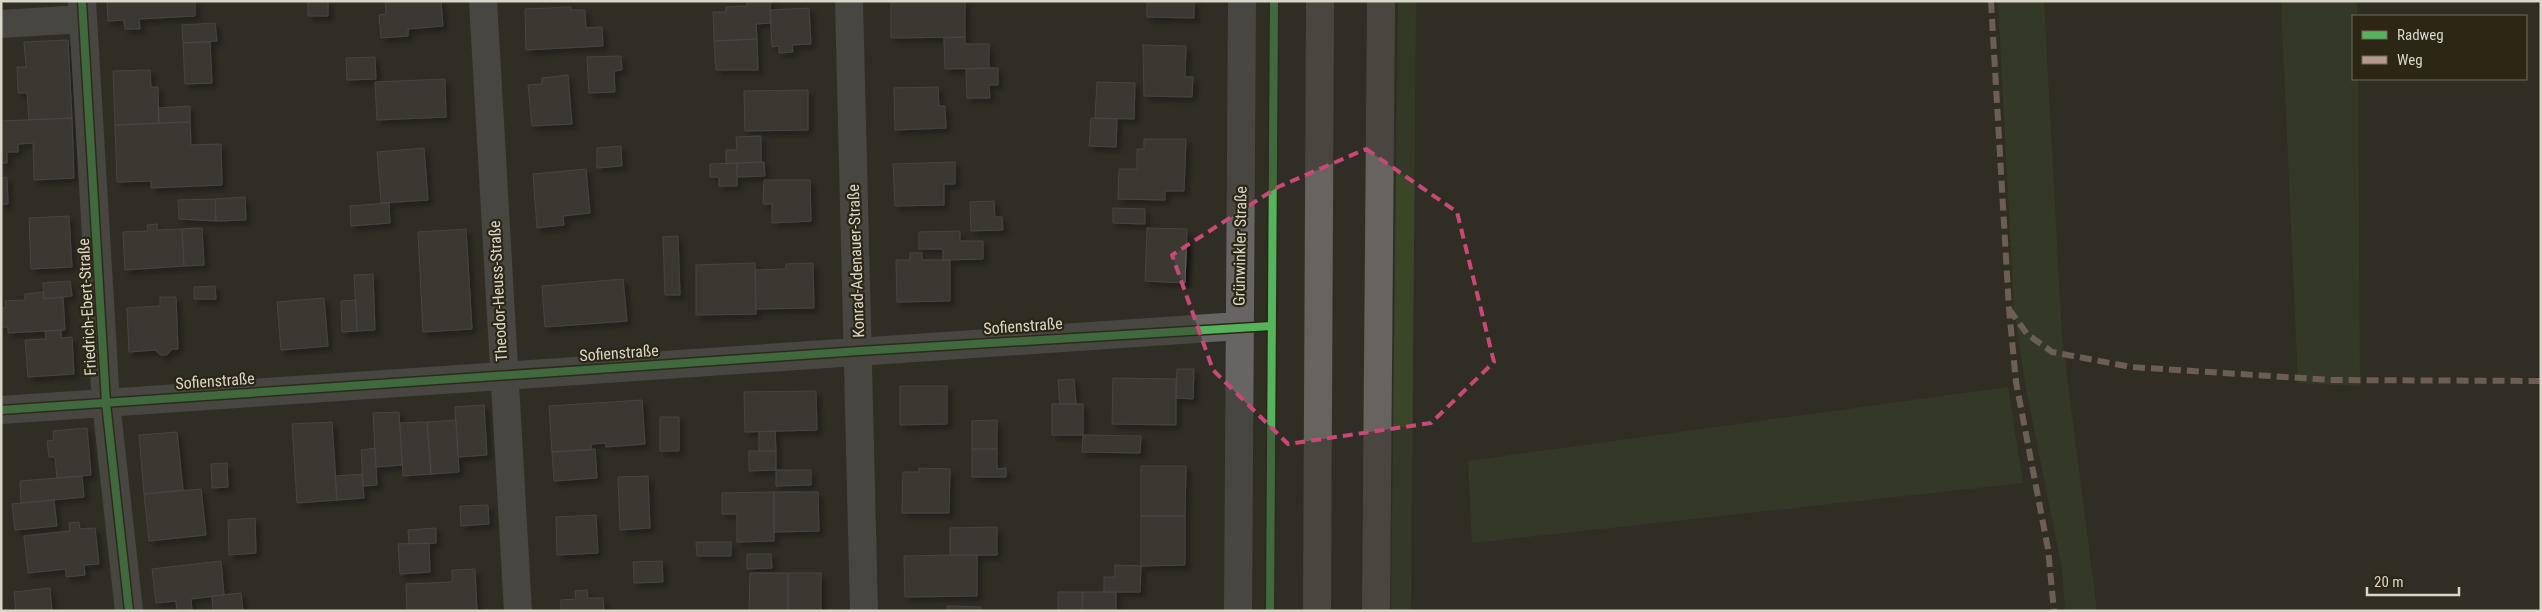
<svg xmlns="http://www.w3.org/2000/svg" width="2542" height="612" viewBox="0 0 2542 612" font-family="'Roboto Condensed',sans-serif">
  <style>
    .green { fill: #3b4629 }
    .building { fill: #464442; stroke: #646161; filter: url(#shadow) }
    .lines { fill: none; stroke-linecap: round; stroke-linejoin: round }
    .street { stroke: #676464; stroke-width: 28 }
    .primary { stroke: #676460; stroke-width: 28 }
    .quiet { stroke: #b69a8f; stroke-width: 6; stroke-dasharray: 12 6; stroke-linecap: butt }
    .cycleway-casing { stroke: #2c2714; stroke-width: 11 }
    .cycleway { stroke: #56b35d; stroke-width: 8 }
    .marked { fill: none; stroke: #c84877; stroke-width: 4; stroke-dasharray: 10 6; stroke-linejoin: round }
    .labels { text-anchor: middle; dominant-baseline: central; stroke-width: 4.5; stroke-linejoin: round; paint-order: stroke }
    .street-label { font-size: 16px; fill: #d9d6ca; stroke: #2c2714 }
  </style>
  <defs>
    <filter id="shadow"><feDropShadow dx="4.5" dy="4.5" stdDeviation="2.5" flood-color="#0009"/></filter>
  </defs>
  <rect width="100%" height="100%" fill="#302e24"/>
  <path class="green" d="M1398,1H1416L1411,611H1391Z
    M1998,1H2044L2062,337L2097,611H2065L2062,569L2026,389L2014,309Z
    M2281,1H2357V16H2353V79H2358L2360,386L2298,383Z
    M2008,387L2023,483L1472,543L1468,461Z"/>
  <path class="building" d="M107,1H195V16L139,19L140,29H125L124,20L108,21Z
    M308,1H328V16H308Z
    M385,1H441L443,26L408,29V36L381,38L379,15L386,14Z
    M747,1H770L771,23L756,24L757,39L714,41L713,12H726V7L747,6Z
    M891,1H965V37L891,38Z
    M1147,1H1194V18L1147,17Z
    M571,7V10H585L586,28L602,27L603,46L526,50L525,9Z
    M809,8L811,44L792,45L793,52L779,53V46L772,47L770,10Z
    M215,23L217,41L183,43L182,25Z
    M965,37V44H989V68L945,69L944,38Z
    M757,39L758,70H716L714,41Z
    M68,40L72,118L29,120L27,93H18L17,67H26L24,42Z
    M210,42L212,83L185,84L183,43Z
    M1143,45L1186,46L1185,77H1193L1192,97L1144,96Z
    M621,56L622,70L614,71L615,92L589,93L587,57Z
    M375,57L376,79L347,80L346,58Z
    M989,68H998V85H989L990,98H967L966,69Z
    M150,70L151,87H158L159,123L115,125L113,71Z
    M568,75L572,124L532,126L528,85L542,84V78Z
    M445,79L446,117L377,120L375,82Z
    M1097,82L1135,83L1134,119L1095,118Z
    M938,87L939,106H945L946,128L895,130L894,88Z
    M808,90V130L745,131L744,91Z
    M190,106V122L159,123L158,108Z
    M72,118L74,178L34,180L33,143L18,144V152H7V163H1V121Z
    M1091,118L1117,119L1116,147L1089,146Z
    M190,122L191,145L221,144L222,185L151,188V181L117,182L115,125Z
    M761,136V162L726,164V150H737L736,137Z
    M1144,139H1186L1184,191H1165V200L1118,199L1119,169H1137V149H1144Z
    M621,146L622,166L597,168V148Z
    M424,148L428,200L381,203L377,152Z
    M764,162L765,176L737,177V163Z
    M955,162V184H944V205L895,206L893,164Z
    M737,163V186H719V177H710V164Z
    M586,169L590,213L563,216L564,225L537,228L533,174Z
    M7,177L8,204H1V178Z
    M764,180H810L811,221L772,223V204H763Z
    M245,197L246,220L216,221L215,199Z
    M215,199L216,221L179,219L178,200Z
    M994,201L995,217H1002L1003,230L971,231L970,202Z
    M389,203L390,223L351,226L350,206Z
    M1113,208L1145,209V224L1113,223Z
    M69,216L72,267L31,269L29,218Z
    M157,224V230L182,229L184,266L125,270L123,232L148,231L147,225Z
    M202,228L204,265L184,266L182,229Z
    M1147,228L1187,229L1185,283L1145,281Z
    M466,229L472,329L423,332L418,232Z
    M960,231V241H983V259L943,260V249H919V232Z
    M678,236L680,295H665L663,237Z
    M910,253H922V260H950V301L897,302L896,260H910Z
    M755,263L756,314L696,315V265Z
    M813,263L814,308L756,309L755,270L786,269V264Z
    M373,274L375,330L357,331L354,275Z
    M623,279L627,321L545,327L542,286Z
    M70,281L72,296L44,299L43,283Z
    M215,286L216,299H194V287Z
    M44,292V299L63,297L65,330L8,333V327H1V308H6L5,301L25,300V294Z
    M160,297H176L178,349H172L167,355H160L155,350L129,352L127,308L160,306Z
    M324,298L328,346L281,350L277,302Z
    M356,300L357,331L342,332L341,301Z
    M61,330V338L72,337L74,374L28,377L25,340L46,339L45,331Z
    M1177,369H1194L1193,399L1176,398Z
    M1113,378L1176,379V425L1112,424Z
    M1074,379L1076,404H1060L1058,380Z
    M900,386H947V424L900,425Z
    M816,391L817,430L745,432L744,392Z
    M642,400L645,444L606,447V443L591,444V450L552,452L549,406Z
    M1052,404H1083V435H1052Z
    M484,405L487,455L458,457L455,407Z
    M399,412L402,465L376,467L373,413Z
    M660,417H679V451H660Z
    M456,420L459,472L431,474L427,422Z
    M997,420V449H972V421Z
    M332,422L337,500L297,503L292,424Z
    M427,422L431,474L403,476L400,423Z
    M87,428L91,475L57,478L55,457H49L47,441L54,440L53,431Z
    M775,431L776,451H759V432Z
    M177,432L183,490L144,494L139,435Z
    M1083,435L1141,436L1140,453L1082,452Z
    M375,448L377,485L363,486L361,450Z
    M595,449L597,478L554,481L552,452Z
    M972,449H997V469L1006,468V477H972Z
    M749,451H776V470L749,471Z
    M227,463L228,487L212,488L211,464Z
    M1141,466H1186L1185,516H1141Z
    M919,468L950,469L949,513H902L903,472H919Z
    M776,470H811V485L776,486Z
    M362,474L364,498L337,500L335,476Z
    M82,476L84,497L21,503L20,481Z
    M648,476L650,528L620,530L618,477Z
    M201,489L206,535L149,541L144,494Z
    M774,492H818L819,531L774,532Z
    M774,492V541L737,542V514H722V493Z
    M54,500L57,526L15,530L12,504Z
    M488,505L489,524L461,526L460,506Z
    M596,515L598,553L557,555L556,517Z
    M1141,516H1185V565L1141,566Z
    M255,518L256,553L229,555L228,520Z
    M79,522L80,529L95,528L99,564L84,565L85,575L66,577V569L28,573L24,536L70,531L69,523Z
    M997,527V555H950V528Z
    M436,528V543L409,544L408,530Z
    M696,542H731V556H697Z
    M429,543L430,572L400,574L398,544Z
    M747,554H771L772,568L747,569Z
    M950,555H977V596L905,597L904,556Z
    M221,561L224,595L191,599L192,610L177,611L176,601L156,603L152,569Z
    M662,561L663,582L634,583L633,562Z
    M1115,565L1141,566L1140,592H1104V577H1115Z
    M475,569L477,611H407L406,584L452,582V570Z
    M750,573H788V611H749Z
    M788,573H821V611H788Z
    M50,588L52,611H16L14,592Z
    M587,590L588,598H603L604,611H561V600L576,599L575,591Z
    M1058,592H1083L1082,611H1058Z
    M1083,592H1116V611H1082Z
    M241,593L243,611H213L212,596Z
    M947,606L981,607V611H947Z"/>
  <g class="lines">
    <path class="street" d="M82,1L106,403L129,611
      M483,1L518,611
      M849,1L864,611
      M1,24L83,19
      M1,410L1239,326
      M1238,611L1242,1"/>
    <path class="primary" d="M1317,611L1320,1
      M1376,611L1381,1"/>
    <path class="quiet" d="M1991,1L2009,309L2016,382L2048,549L2054,611
      M2009,309L2027,334L2052,352L2131,367L2332,380L2541,381"/>
    <g class="cycleway-casing">
      <path id="cycleway" d="M82,1L106,403L129,611
        M1,410L859,351L1271,326
        M1270,611L1274,1"/>
    </g>
    <use href="#cycleway" class="cycleway"/>
  </g>
  <path d="M0 0H2542V612H0ZM1366,149L1457,212L1494,362L1431,423L1288,444L1213,370L1172,255L1278,187Z" fill="#302e24" fill-opacity=".55" fill-rule="evenodd"/>
  <path class="marked" d="M1366,149L1457,212L1494,362L1431,423L1288,444L1213,370L1172,255L1278,187Z"/>
  <g class="labels">
    <g class="street-label">
      <text transform="translate(1240 246) rotate(-89)">Grünwinkler Straße</text>
      <text transform="translate(856 261) rotate(-92)">Konrad-Adenauer-Straße</text>
      <text transform="translate(498 291) rotate(-93)">Theodor-Heuss-Straße</text>
      <text transform="translate(87 307) rotate(-93)">Friedrich-Ebert-Straße</text>
      <text transform="translate(1023 326) rotate(-4)">Sofienstraße</text>
      <text transform="translate(619 353) rotate(-4)">Sofienstraße</text>
      <text transform="translate(215 381) rotate(-4)">Sofienstraße</text>
    </g>
  </g>
  <rect width="2542" height="612" fill="none" stroke="#d9d6ca" stroke-width="5"/>
  <rect x="2352" y="15" width="175" height="65" fill="#2c2714" stroke="#716d5d"/>
  <rect x="2362" y="31" width="25" height="8" fill="#56b35d" stroke="#716d5d"/>
  <text x="2397" y="40" font-size="15" fill="#d9d6ca">Radweg</text>
  <rect x="2362" y="56" width="25" height="8" fill="#b69a8f" stroke="#716d5d"/>
  <text x="2397" y="65" font-size="15" fill="#d9d6ca">Weg</text>
  <path d="M2367 587v8h92v-8" fill="none" stroke="#d9d6ca" stroke-width="2.5"/>
  <text x="2374" y="587" font-size="15" fill="#d9d6ca" stroke="#2c2714" stroke-width="4" paint-order="stroke">20 m</text>
</svg>
